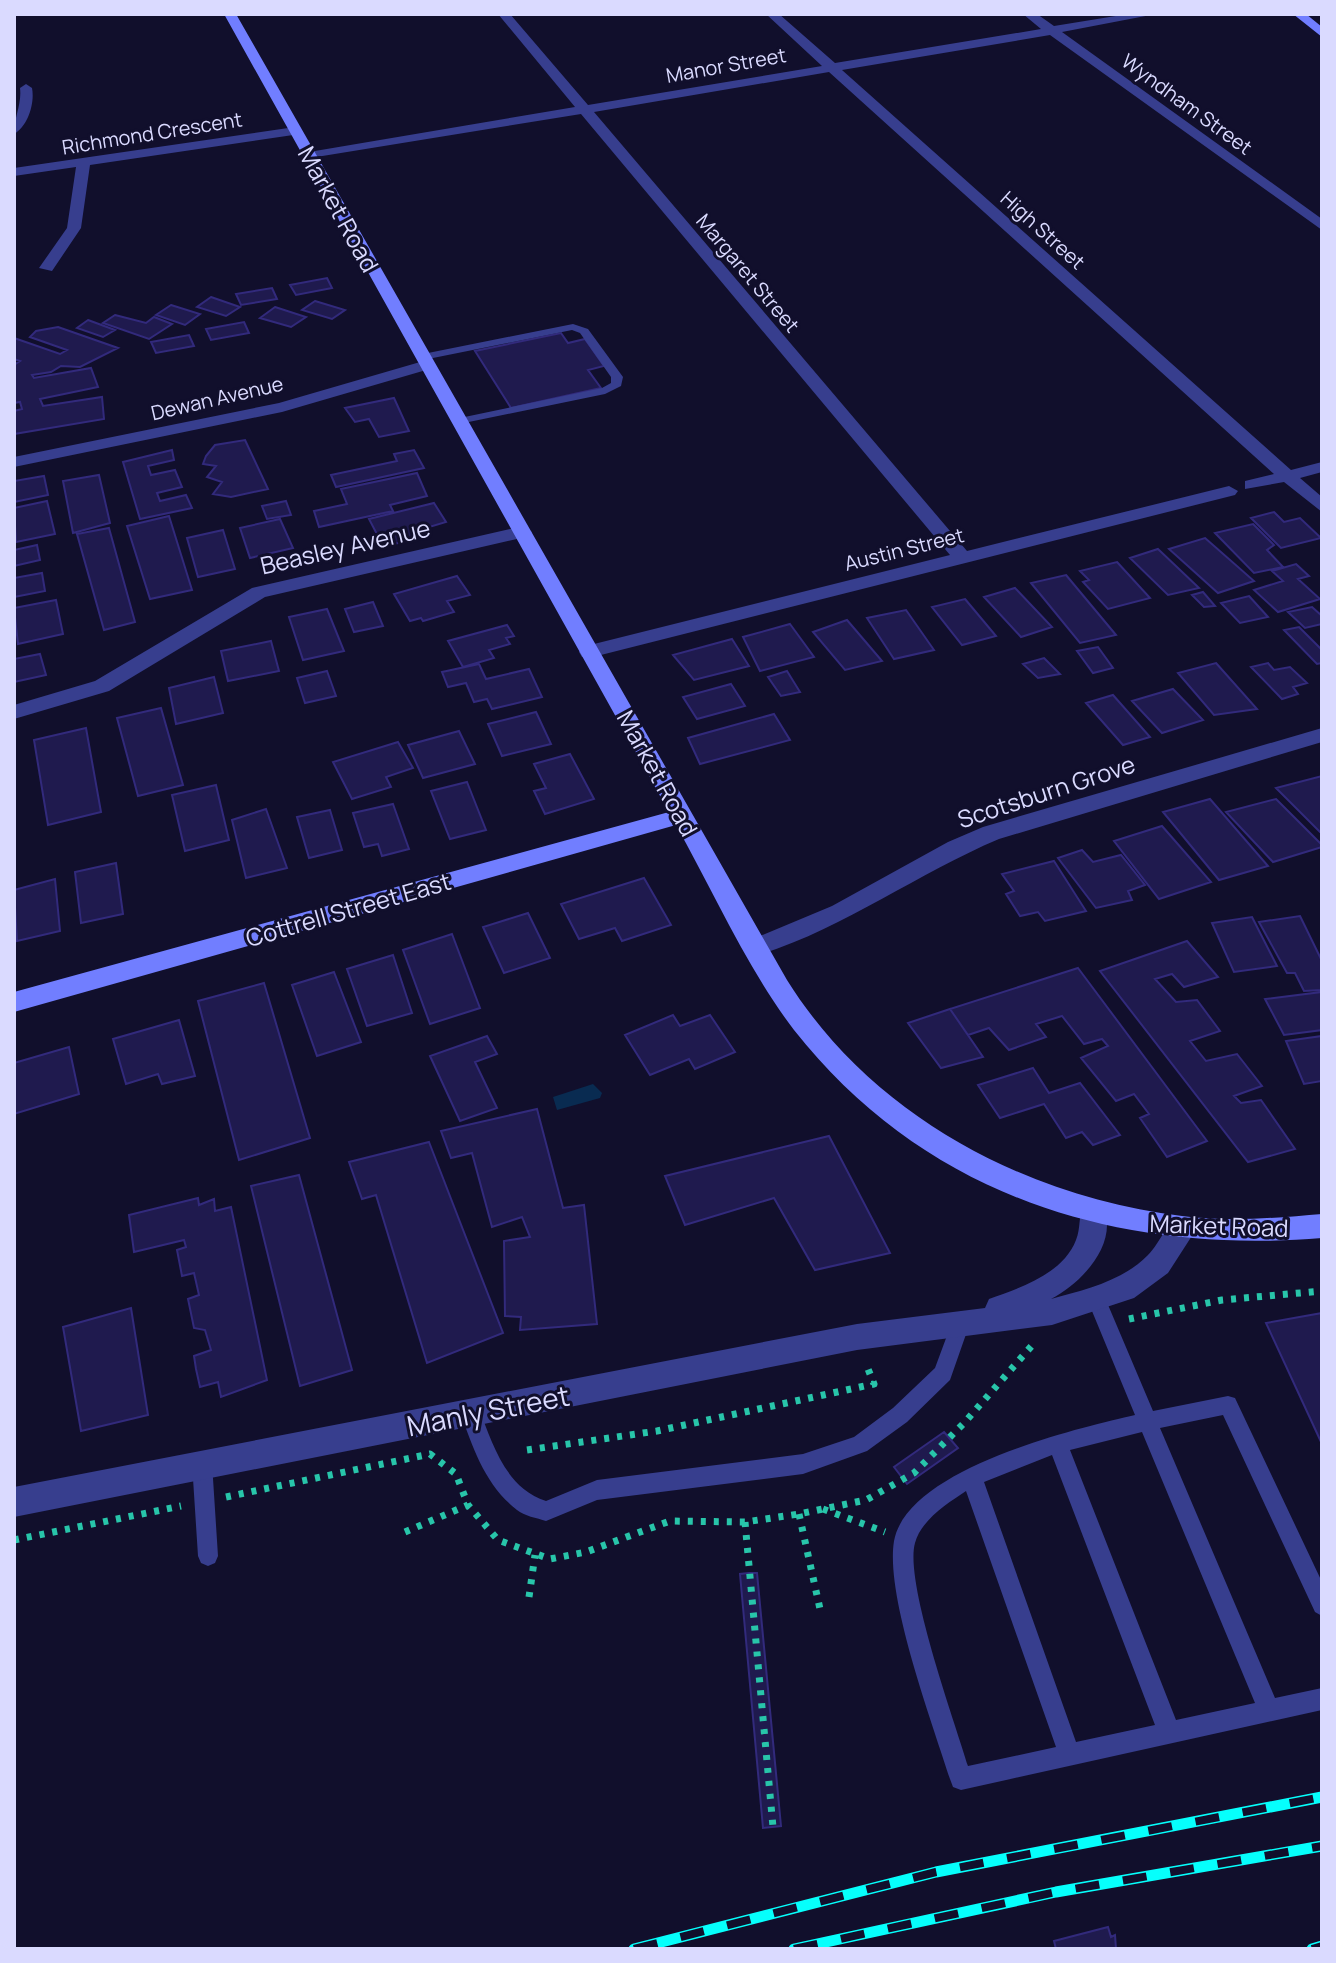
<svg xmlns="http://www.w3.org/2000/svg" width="1336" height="1963" viewBox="0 0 1336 1963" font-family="Manrope,sans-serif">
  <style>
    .water { fill: #092b51 }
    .building { fill: #1f1a4e; stroke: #322a7c; stroke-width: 2 }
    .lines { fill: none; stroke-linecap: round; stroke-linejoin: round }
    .path { stroke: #28c5aa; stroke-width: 7; stroke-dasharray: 5 8; stroke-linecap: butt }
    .lane { fill: #373e8e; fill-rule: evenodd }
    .street { fill: #373e8e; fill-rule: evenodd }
    .secondary { fill: #717eff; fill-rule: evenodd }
    .rail-casing { stroke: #06fffc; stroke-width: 11 }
    .rail { stroke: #110f2c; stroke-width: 8; stroke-dasharray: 24; stroke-linecap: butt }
    .labels { text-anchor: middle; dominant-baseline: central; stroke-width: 6; stroke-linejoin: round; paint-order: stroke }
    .far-street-label { font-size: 20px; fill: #dadaff; stroke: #110f2c }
    .street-label { font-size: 24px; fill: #dadaff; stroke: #110f2c }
    .near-street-label { font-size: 28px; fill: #dadaff; stroke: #110f2c }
  </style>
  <rect width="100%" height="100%" fill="#110f2c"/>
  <path class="water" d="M593,1084L602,1093L600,1098L557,1110L553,1097Z"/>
  <path class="building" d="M327,278L332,288L296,295L290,285Z
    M272,288L277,299L241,305L236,294Z
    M211,297L240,307L226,316L197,307Z
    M315,301L345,310L332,319L302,310Z
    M171,305L200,314L185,325L156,315Z
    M275,307L306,317L291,327L260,318Z
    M115,315L146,323L154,317L172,324L149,339L103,323Z
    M88,320L115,330L103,337L77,328Z
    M244,322L249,333L211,340L206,329Z
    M58,327L118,348L80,367L61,366L51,372L32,375L34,378L91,368L98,387L40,399L43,406L102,397L104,419L14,434V411L22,409L20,402L14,403V365L20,361L14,359V338L60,354L67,350L30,337L36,331Z
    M561,333L568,343L585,339L604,366L588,370L601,388L511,408L475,351Z
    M189,335L194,346L156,353L151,342Z
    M394,398L409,431L379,437L369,419L355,422L345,408Z
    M245,440L268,489L231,497L213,494L222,482L207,477L216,466L203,464L206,456L215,445Z
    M172,450L174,460L148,466L151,475L175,470L182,487L157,493L160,501L186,495L192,508L140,519L123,462Z
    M414,450L424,468L336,487L331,475L397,461L394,454Z
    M417,473L427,496L390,505L393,511L319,527L314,511L347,504L341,489Z
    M99,475L110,523L73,533L63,481Z
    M44,476L48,495L14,502V481Z
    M47,501L55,534L16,542L14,508Z
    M286,501L291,515L267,519L262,506Z
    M434,503L446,522L419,530L423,538L393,544L390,537L380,540L369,519Z
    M1274,512L1284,522L1300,518L1321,538L1281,548L1251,518Z
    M169,516L192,590L150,599L127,526Z
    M280,519L293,548L250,558L240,528Z
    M1253,524L1274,545L1267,550L1283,567L1254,573L1215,533Z
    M109,528L135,622L104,630L77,534Z
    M223,530L235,569L198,577L187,538Z
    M1205,538L1254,581L1218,593L1169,549Z
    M37,545L40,560L14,566V550Z
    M1158,549L1199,588L1168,595L1130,558Z
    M1117,562L1150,598L1108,609L1083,582L1089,580L1080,571Z
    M1296,564L1309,576L1298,579L1320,599L1278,612L1254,590L1283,581L1272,571Z
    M42,573L45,591L14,597V578Z
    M1066,575L1116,635L1080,643L1031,583Z
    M457,576L470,595L447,601L454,612L423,621L421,618L410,621L394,594Z
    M1015,588L1052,627L1021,637L984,597Z
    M1203,592L1215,606L1204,607L1192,595Z
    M1249,596L1268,617L1240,623L1221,603Z
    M965,599L996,636L962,645L932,607Z
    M56,600L63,634L18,644L14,608Z
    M373,602L383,626L354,632L345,609Z
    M1312,607L1322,616V624L1305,628L1288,612Z
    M327,609L344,651L303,660L289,617Z
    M906,610L934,650L894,659L867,618Z
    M847,620L882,661L845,670L813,632Z
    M790,624L814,657L760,671L743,637Z
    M507,625L514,636L506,638L510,644L489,650L494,658L463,667L448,641Z
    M1299,627L1322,650V663L1317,664L1284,630Z
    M732,639L749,666L694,680L673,655Z
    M271,641L279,671L228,681L221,651Z
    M1098,647L1113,668L1093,673L1077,651Z
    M40,654L46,675L14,682V659Z
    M1044,658L1060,674L1038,678L1023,664Z
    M1216,663L1257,709L1214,715L1178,673Z
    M1268,663L1274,670L1290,667L1307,683L1293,687L1298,694L1282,699L1251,667Z
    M479,664L486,679L529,669L542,697L492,709L487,699L474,702L466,683L448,687L442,672Z
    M327,671L336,696L305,703L297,678Z
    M787,671L800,692L781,696L768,677Z
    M214,677L223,713L176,724L169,688Z
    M731,684L745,706L697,719L683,697Z
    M1173,689L1203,720L1162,733L1132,701Z
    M1113,695L1150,737L1123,745L1086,703Z
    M161,708L183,785L138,796L117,718Z
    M536,712L551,744L502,756L488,724Z
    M774,714L790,740L700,764L688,738Z
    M86,728L101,812L48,825L34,740Z
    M459,731L475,764L423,778L408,745Z
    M398,742L413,768L386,777L391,787L352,799L333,762Z
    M570,754L594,799L545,814L534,791L546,788L534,764Z
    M1322,776V832H1320L1276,788Z
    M467,782L486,830L450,839L431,791Z
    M216,785L229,840L185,851L172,795Z
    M1210,799L1268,866L1219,880L1163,812Z
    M1276,799L1322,845V847L1273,862L1226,812Z
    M393,804L409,849L382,856L378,844L364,847L353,813Z
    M266,809L287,868L246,878L232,820Z
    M330,810L342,850L309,858L297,817Z
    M1162,826L1211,882L1159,899L1114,841Z
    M1082,850L1093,862L1121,855L1145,885L1128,891L1132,900L1096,908L1058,858Z
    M1054,861L1086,911L1045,921L1038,912L1020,916L1006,894L1014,891L1002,874Z
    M116,863L123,914L81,923L75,872Z
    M644,878L671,925L622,941L615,928L579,939L561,904Z
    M55,879L60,931L17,941L14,890Z
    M528,913L550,958L504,973L483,927Z
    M1300,916L1322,961V990L1304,991L1295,973H1287L1259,922Z
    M1252,917L1277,966L1234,972L1212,923Z
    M452,934L480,1008L430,1024L403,950Z
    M1187,941L1218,977L1184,987L1172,974L1155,979L1176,1002L1197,1000L1220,1031L1190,1041L1206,1061L1237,1054L1262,1086L1234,1096L1241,1103L1261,1100L1295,1149L1248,1162L1100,971Z
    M393,955L412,1013L367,1026L347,969Z
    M1078,968L1207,1141L1167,1157L1140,1118L1149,1114L1134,1094L1116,1101L1081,1058L1108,1046L1102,1039L1084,1044L1062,1016L1036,1024L1046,1037L1009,1050L989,1028L968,1035L950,1009Z
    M334,972L361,1042L317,1056L292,985Z
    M264,983L310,1138L239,1160L198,1001Z
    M1322,992V1030L1284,1035L1265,999Z
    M950,1009L983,1057L941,1068L908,1023Z
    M673,1015L680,1026L710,1015L735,1052L695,1069L689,1059L650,1075L625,1035Z
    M179,1020L195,1076L162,1084L158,1074L126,1084L113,1039Z
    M487,1036L497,1054L475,1062L497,1108L460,1121L430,1056Z
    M1322,1036V1081L1304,1084L1286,1041Z
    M69,1047L79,1094L14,1114V1063Z
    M1033,1068L1049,1093L1080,1083L1120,1135L1093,1145L1082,1132L1066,1138L1044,1104L1000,1118L978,1085Z
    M537,1109L563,1208L584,1205L597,1324L520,1330L521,1317L505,1316L504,1241L530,1237L522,1217L492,1227L472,1153L451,1158L441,1131Z
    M829,1136L890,1253L815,1270L774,1198L685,1225L665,1176Z
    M429,1142L503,1333L427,1363L376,1195L362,1199L349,1162Z
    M299,1175L352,1370L300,1386L251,1186Z
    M198,1198L199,1205L214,1199L215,1211L231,1207L267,1380L221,1397L218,1382L200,1387L196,1369L194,1356L211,1350L205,1330L194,1328L188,1299L199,1295L194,1273L182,1276L177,1250L186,1247L184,1240L134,1252L129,1215Z
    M131,1308L148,1415L81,1431L63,1327Z
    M1322,1313V1444L1266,1323Z
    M944,1432L958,1448L907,1484L894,1467Z
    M749,1573H757L781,1826L763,1828L740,1574Z
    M1108,1927L1111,1937L1115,1935L1116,1949H1056L1054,1941Z"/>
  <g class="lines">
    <path class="path" d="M1129,1319L1222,1300L1322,1291
      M527,1450L657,1431L874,1384L866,1364
      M226,1497L430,1454L456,1474L468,1505L498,1540L550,1559L586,1552L670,1521L745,1522L799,1514L866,1500L914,1473L965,1422L1035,1342
      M823,1509L885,1532
      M799,1514L820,1609
      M745,1522L773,1827
      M405,1532L468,1505
      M14,1540L181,1506
      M529,1597L535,1555"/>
    <path class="lane" d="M573,324L588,329L623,377L621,386L605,394L459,424L453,421L455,419L602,388L611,383V377L580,333L572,330L423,360L418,357L423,354Z
      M1096,1291L1103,1293L1153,1411L1228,1396L1235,1398L1322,1582V1616L1315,1612L1223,1415L1160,1428L1275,1698L1322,1688V1710L961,1790L953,1787L950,1779C932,1722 885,1596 894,1541C907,1469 1074,1429 1135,1415L1087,1299L1089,1293ZM1142,1432L1255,1703L1176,1720L1070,1450ZM1052,1455L1155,1725L1076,1742L984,1482ZM966,1491L1056,1747L968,1766C955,1722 904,1582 915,1543C921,1520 948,1503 966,1491Z
      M962,1311L969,1314L971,1320L950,1380L907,1422L867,1451L803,1474L597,1500L546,1521C537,1518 524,1516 517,1510C486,1486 473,1449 461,1414L464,1407L471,1405L478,1407C493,1443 504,1487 546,1501L597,1480L803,1454L854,1437L893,1408L935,1368L955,1314Z
      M202,1453L209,1456L212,1463L218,1556L215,1563L208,1566L201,1563L198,1556L192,1463L195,1456Z"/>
    <path class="street" d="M498,14H510L588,105L822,66L766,14H779L835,63L1041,29L1023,14H1037L1054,26L1128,14H1156L1062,32L1322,219V230L1050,35L842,70L1291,470L1322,462V472L1300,478L1322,497V512L1284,482L1245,489V481L1274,474L829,72L594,112L967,551L1229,486L1238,491L1235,495L589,658L582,657L579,652L582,647L950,555L581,114L304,159L302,156L309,152L575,107Z
      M26,84L32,88C35,103 28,126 14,134C14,117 22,104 20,88Z
      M295,127L302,131L300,134L90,165L81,228L52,271L39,268L67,228L76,167L14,176V168Z
      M427,360L435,365L433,368L282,412L14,467V457L279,403Z
      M523,526L532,532L530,536L265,597L109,691L14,719V705L95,681L252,588Z
      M1322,728V742L999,839C916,874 843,929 756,956L748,953L744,947L748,941L832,906L948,842L983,827Z
      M1093,1200L1102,1204C1121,1242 1082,1283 1051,1299C1084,1290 1123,1281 1148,1255C1163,1241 1168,1211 1193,1220L1197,1228L1168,1273L1134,1298L1052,1325L857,1350L14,1517V1487L857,1324L985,1308L989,1299C1020,1288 1063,1274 1076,1240C1081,1228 1078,1216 1084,1204Z"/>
    <path class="secondary" d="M224,14H236L787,980C872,1116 1026,1197 1182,1216C1228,1222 1276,1218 1322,1214V1238C1117,1255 925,1196 794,1030C748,970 713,891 676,825L14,1012V992L669,812Z
      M1293,14H1306L1322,27V37Z"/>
    <g class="rail-casing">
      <path id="rail" d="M634,1949L936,1872L1322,1797
        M794,1949L1056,1892L1322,1846
        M1312,1949L1322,1946"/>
    </g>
    <use href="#rail" class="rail"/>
  </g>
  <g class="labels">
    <g class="far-street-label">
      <text transform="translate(726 65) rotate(-10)">Manor Street</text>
      <text transform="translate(1187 104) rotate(36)">Wyndham Street</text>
      <text transform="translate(152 133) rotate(-9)">Richmond Crescent</text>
      <text transform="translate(1043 230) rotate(42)">High Street</text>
      <text transform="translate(748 273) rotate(50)">Margaret Street</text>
      <text transform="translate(217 398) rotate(-13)">Dewan Avenue</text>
      <text transform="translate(904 549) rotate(-14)">Austin Street</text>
    </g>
    <g class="street-label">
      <text transform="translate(339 209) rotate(61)">Market Road</text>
      <text transform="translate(345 546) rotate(-13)">Beasley Avenue</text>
      <text transform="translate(658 773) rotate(61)">Market Road</text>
      <text transform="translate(1046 791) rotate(-18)">Scotsburn Grove</text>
      <text transform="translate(348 909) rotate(-16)">Cottrell Street East</text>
      <text transform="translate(1219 1225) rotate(2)">Market Road</text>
    </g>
    <g class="near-street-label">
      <text transform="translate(488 1410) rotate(-11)">Manly Street</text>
    </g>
  </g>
  <rect width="1336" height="1963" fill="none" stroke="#dadaff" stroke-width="32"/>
</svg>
